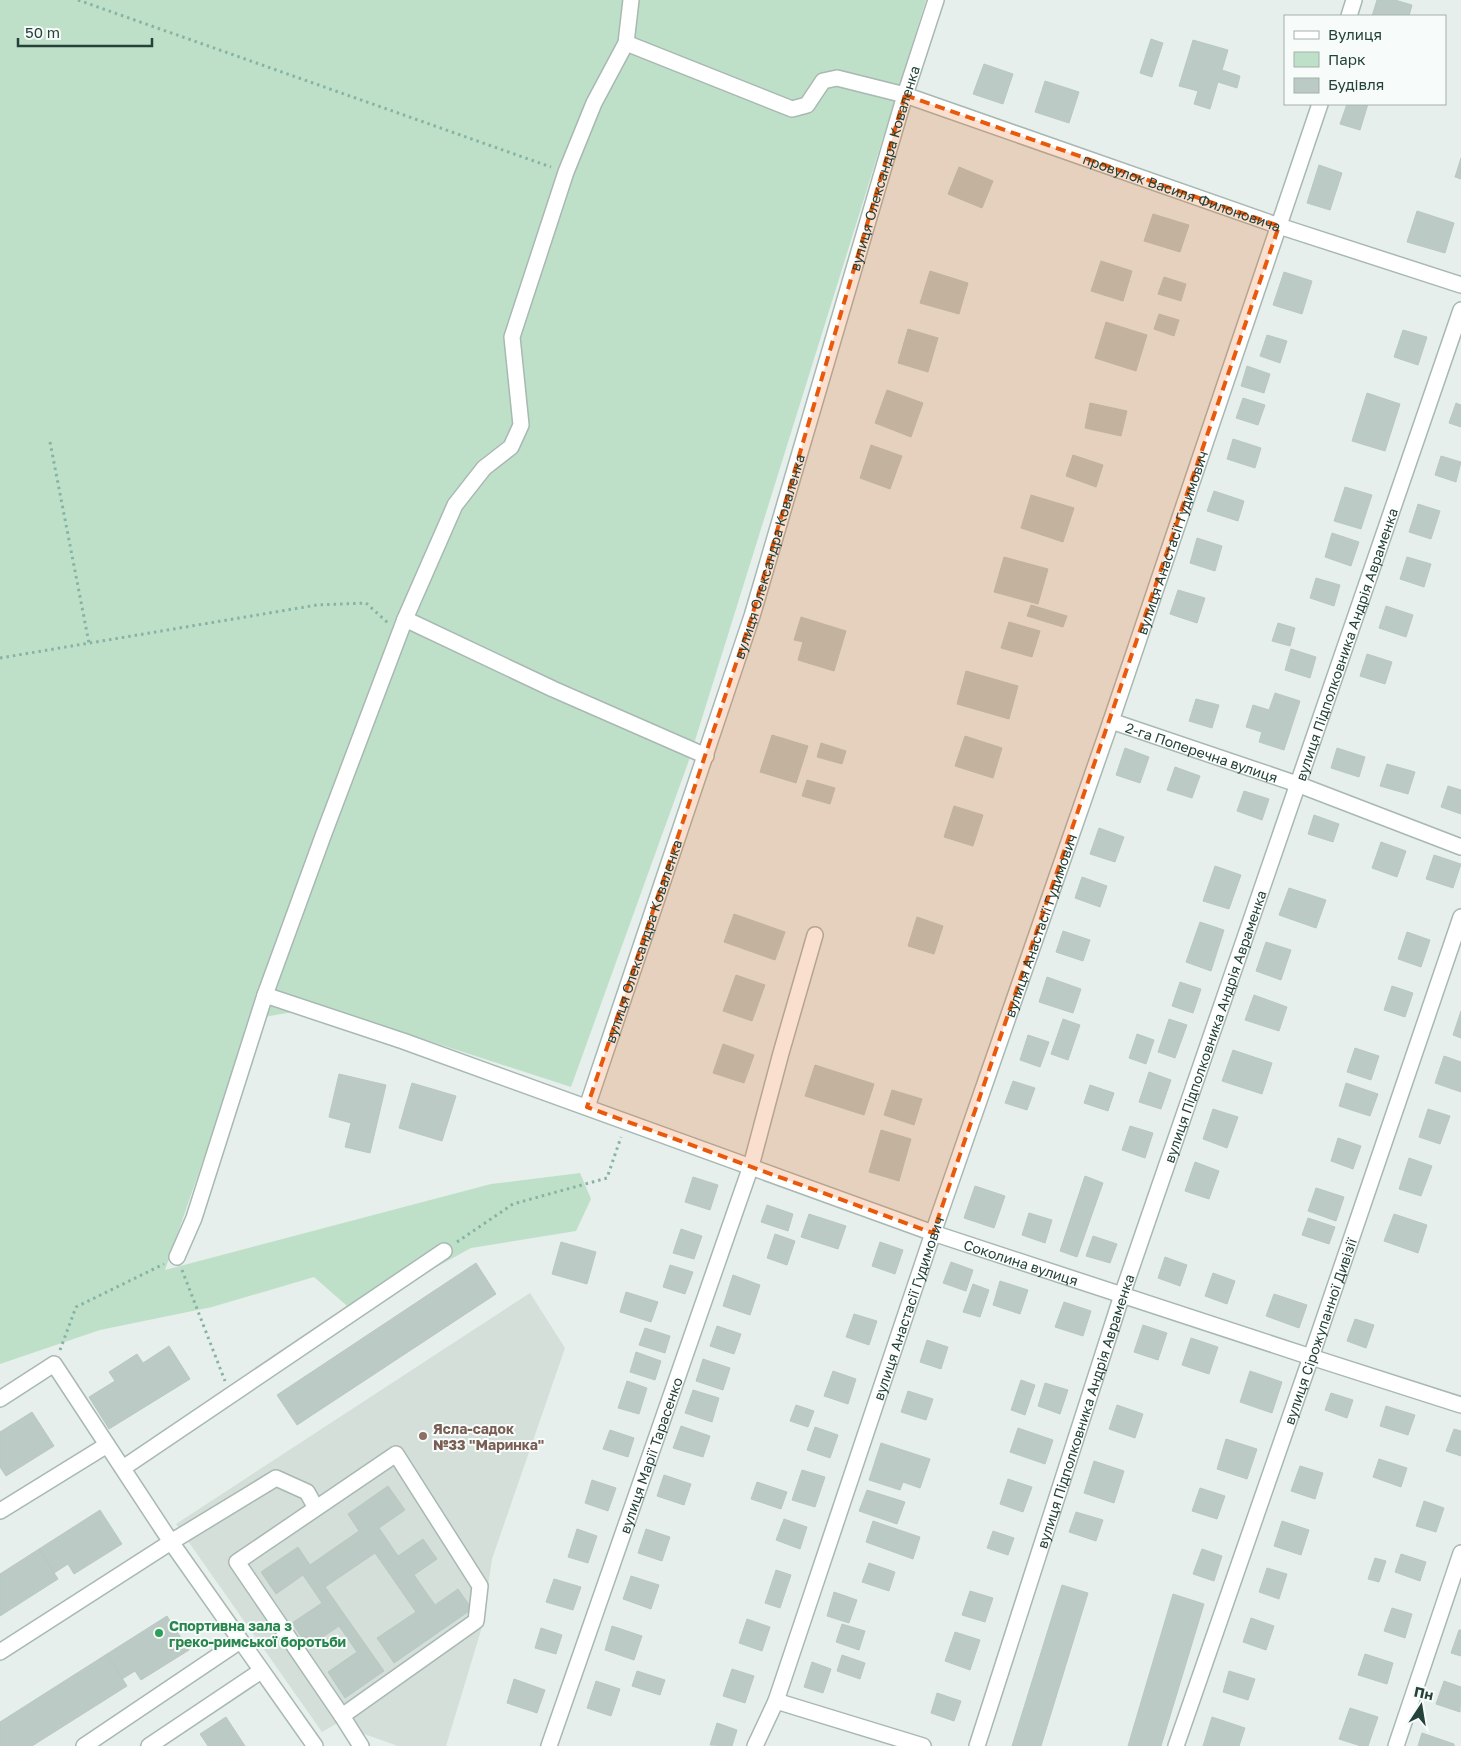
<svg xmlns="http://www.w3.org/2000/svg" width="1461" height="1746" viewBox="0 0 1461 1746" font-family="'Golos Text',sans-serif">
  <style>
    .built { fill: #d4dfda }
    .green { fill: #bfe0c8 }
    .building { fill: #bbcac4; stroke: #b8c9c2 }
    .lines { fill: none; stroke-linecap: round; stroke-linejoin: round }
    .minor-casing { stroke: #a8b8b2; stroke-width: 18 }
    .path { stroke: #86b3a5; stroke-width: 3; stroke-dasharray: 2.5 4; stroke-linecap: butt }
    .minor { stroke: #fff; stroke-width: 15 }
    .marked { fill: #e8590c; fill-opacity: 0.2; stroke: #e8590c; stroke-width: 4; stroke-dasharray: 10 6; stroke-linejoin: round }
    .education-dot { fill: #8d6e63; stroke: #f7fbf9; stroke-width: 2 }
    .leisure-dot { fill: #2e9e5b; stroke: #f7fbf9; stroke-width: 2 }
    .labels { text-anchor: middle; dominant-baseline: central; stroke-width: 4; stroke-linejoin: round; paint-order: stroke }
    .street-label { font-size: 14px; fill: #24423a; stroke: #f7fbf9 }
    .education-label { font-size: 14px; font-weight: bold; fill: #785e54; stroke: #f7fbf9; text-anchor: start }
    .leisure-label { font-size: 14px; font-weight: bold; fill: #27864d; stroke: #f7fbf9; text-anchor: start }
  </style>
  <rect width="100%" height="100%" fill="#e6efeb"/>
  <path class="built" d="M530,1293L565,1348L492,1559L482,1627L446,1746H398L336,1724L322,1732L176,1524Z"/>
  <path class="green" d="M0,0H926L688,763L571,1087L426,1040L299,1011L252,1019L165,1270L491,1184L580,1173L591,1199L576,1231L471,1248L354,1312L314,1277L212,1307L100,1330L0,1364Z"/>
  <path class="building" d="M1377,0H1395L1412,5L1409,16H1372Z
    M1151,39L1163,43L1152,77L1140,73Z
    M1193,40L1228,50L1222,70L1240,76L1237,88L1218,82L1210,109L1194,104L1198,91L1179,86Z
    M984,64L1013,74L1003,104L973,94Z
    M1045,81L1079,92L1069,123L1035,112Z
    M1347,104H1368L1360,130L1340,124Z
    M1461,158V179L1455,177Z
    M1319,165L1342,173L1330,210L1307,203Z
    M959,167L993,181L982,208L948,194Z
    M1417,211L1454,223L1445,253L1407,242Z
    M1153,214L1189,225L1180,252L1144,241Z
    M1101,261L1132,271L1123,301L1091,291Z
    M930,271L968,283L959,314L920,303Z
    M1284,272L1312,281L1302,314L1273,305Z
    M1164,277L1186,284L1181,301L1158,294Z
    M1159,314L1179,320L1174,336L1154,329Z
    M1106,322L1147,335L1136,371L1095,358Z
    M908,329L938,338L928,372L898,363Z
    M1403,330L1427,337L1418,365L1394,357Z
    M1267,335L1287,341L1280,363L1260,356Z
    M1247,366L1270,374L1264,393L1241,386Z
    M887,390L923,403L911,437L875,423Z
    M1367,393L1400,404L1385,451L1352,441Z
    M1243,398L1265,405L1258,425L1236,418Z
    M1090,403L1127,411L1121,436L1085,428Z
    M1456,403L1461,405V427L1449,423Z
    M1233,439L1261,448L1255,468L1227,459Z
    M871,445L902,456L890,489L860,478Z
    M1073,455L1103,465L1096,487L1066,476Z
    M1441,456L1461,462L1456,482L1435,475Z
    M1345,487L1372,495L1361,529L1334,521Z
    M1214,491L1244,501L1238,521L1207,511Z
    M1031,495L1074,508L1063,542L1021,528Z
    M1418,504L1440,511L1431,539L1409,532Z
    M1332,533L1359,542L1351,566L1325,557Z
    M1197,538L1222,546L1215,571L1190,563Z
    M1004,557L1048,569L1038,604L994,592Z
    M1407,557L1431,564L1424,587L1400,579Z
    M1316,578L1340,585L1334,606L1310,598Z
    M1178,590L1205,598L1197,623L1170,614Z
    M1031,605L1067,616L1063,627L1027,616Z
    M1386,606L1413,615L1406,637L1379,628Z
    M801,617L846,631L834,671L798,660L803,642L794,640Z
    M1009,622L1040,631L1032,657L1001,648Z
    M1278,623L1295,628L1290,646L1272,641Z
    M1291,649L1316,657L1310,678L1285,670Z
    M1367,654L1392,662L1385,684L1360,676Z
    M966,671L1018,686L1009,719L957,704Z
    M1275,693L1300,701L1284,750L1259,742L1262,732L1246,727L1253,705L1269,710Z
    M1196,699L1219,705L1212,728L1189,721Z
    M772,735L808,746L796,783L760,772Z
    M965,736L1002,748L993,778L955,766Z
    M821,743L846,751L842,764L817,757Z
    M1125,748L1149,757L1140,783L1116,775Z
    M1337,748L1365,757L1359,777L1331,768Z
    M1387,764L1415,772L1408,794L1380,786Z
    M1175,767L1200,776L1192,798L1167,790Z
    M807,780L835,788L830,804L802,796Z
    M1448,786L1461,790V814L1441,807Z
    M1244,791L1269,799L1262,820L1237,811Z
    M954,806L983,815L973,846L944,837Z
    M1314,815L1339,824L1333,842L1308,834Z
    M1099,828L1124,837L1115,862L1090,854Z
    M1381,842L1406,851L1397,877L1372,868Z
    M1434,855L1461,864L1453,888L1426,879Z
    M1215,866L1241,875L1229,909L1203,901Z
    M1082,877L1107,886L1100,907L1075,898Z
    M1289,888L1326,900L1316,928L1279,915Z
    M734,914L785,932L775,960L724,942Z
    M917,917L943,926L934,954L908,946Z
    M1200,922L1224,930L1211,971L1186,962Z
    M1063,931L1090,940L1083,961L1056,952Z
    M1407,932L1430,940L1421,967L1398,959Z
    M1266,942L1291,950L1281,980L1256,971Z
    M736,975L765,985L752,1021L723,1011Z
    M1047,977L1081,989L1073,1013L1039,1002Z
    M1180,982L1201,989L1193,1013L1172,1006Z
    M1392,986L1413,993L1405,1017L1384,1010Z
    M1254,995L1287,1007L1279,1031L1245,1020Z
    M1461,1011V1038L1453,1035Z
    M1063,1019L1080,1025L1068,1060L1051,1054Z
    M1169,1019L1187,1025L1175,1058L1158,1052Z
    M1137,1034L1154,1040L1146,1064L1129,1058Z
    M1028,1035L1049,1042L1040,1067L1020,1060Z
    M723,1044L754,1055L744,1083L713,1073Z
    M1355,1048L1379,1056L1371,1080L1347,1072Z
    M1233,1050L1272,1063L1262,1094L1222,1081Z
    M1444,1056L1461,1062V1092L1435,1083Z
    M815,1065L874,1084L864,1115L805,1096Z
    M1149,1072L1171,1080L1161,1109L1139,1102Z
    M339,1074L386,1085L370,1153L345,1147L351,1123L329,1117Z
    M1013,1081L1035,1088L1027,1110L1005,1103Z
    M412,1083L456,1096L442,1141L399,1128Z
    M1346,1083L1378,1094L1370,1116L1339,1106Z
    M1090,1085L1114,1093L1108,1111L1084,1103Z
    M892,1090L922,1099L914,1125L884,1115Z
    M1213,1109L1238,1117L1227,1148L1203,1139Z
    M1428,1109L1450,1116L1440,1144L1419,1137Z
    M1130,1126L1153,1133L1145,1158L1122,1150Z
    M881,1130L911,1139L899,1181L869,1172Z
    M1338,1138L1361,1146L1353,1169L1331,1161Z
    M1409,1158L1432,1166L1421,1196L1399,1189Z
    M1195,1162L1219,1171L1209,1199L1185,1191Z
    M1085,1176L1103,1183L1077,1257L1060,1251Z
    M693,1177L718,1185L710,1210L685,1202Z
    M975,1186L1005,1196L994,1228L964,1218Z
    M1316,1188L1344,1197L1336,1221L1308,1211Z
    M767,1205L793,1214L788,1231L761,1222Z
    M1029,1213L1052,1220L1045,1243L1022,1235Z
    M809,1214L846,1226L838,1249L801,1237Z
    M1394,1214L1427,1225L1418,1253L1384,1241Z
    M1308,1218L1335,1227L1329,1244L1302,1235Z
    M681,1229L702,1236L694,1259L673,1253Z
    M775,1234L795,1241L787,1265L767,1258Z
    M1093,1236L1117,1244L1110,1263L1086,1256Z
    M561,1242L596,1252L587,1284L552,1274Z
    M880,1242L903,1250L895,1274L872,1266Z
    M1165,1257L1187,1265L1180,1286L1158,1278Z
    M951,1262L973,1270L966,1291L943,1283Z
    M476,1263L496,1294L297,1425L277,1395Z
    M670,1265L693,1272L685,1294L663,1287Z
    M1213,1273L1235,1281L1227,1304L1205,1296Z
    M733,1275L760,1285L750,1315L723,1306Z
    M1000,1281L1028,1290L1020,1314L993,1305Z
    M973,1284L989,1290L980,1317L963,1312Z
    M626,1292L658,1302L651,1322L620,1312Z
    M1274,1294L1307,1305L1299,1328L1266,1316Z
    M1064,1302L1091,1311L1083,1336L1055,1327Z
    M854,1314L877,1321L869,1345L846,1337Z
    M1355,1319L1374,1325L1366,1348L1347,1341Z
    M1143,1325L1167,1333L1158,1360L1134,1352Z
    M717,1326L741,1334L734,1354L710,1346Z
    M645,1328L670,1336L665,1353L639,1345Z
    M1191,1338L1218,1347L1209,1374L1182,1365Z
    M927,1340L948,1347L941,1369L920,1362Z
    M169,1346L190,1379L109,1429L89,1397L115,1381L109,1372L137,1354L143,1363Z
    M636,1352L661,1361L655,1380L630,1372Z
    M703,1359L730,1368L723,1390L696,1381Z
    M833,1371L856,1379L848,1404L824,1396Z
    M1250,1371L1282,1382L1272,1413L1240,1402Z
    M1021,1380L1035,1385L1025,1415L1011,1410Z
    M627,1381L647,1388L639,1414L618,1408Z
    M1045,1383L1068,1390L1060,1414L1038,1406Z
    M693,1390L719,1398L712,1422L685,1413Z
    M908,1391L933,1399L926,1420L901,1412Z
    M1331,1393L1353,1400L1347,1418L1325,1410Z
    M796,1405L814,1411L808,1427L790,1421Z
    M1117,1405L1143,1414L1135,1438L1109,1429Z
    M1386,1406L1415,1415L1408,1435L1380,1426Z
    M32,1412L54,1446L6,1476L0,1467V1432Z
    M681,1426L710,1436L703,1457L673,1448Z
    M815,1427L838,1435L830,1458L807,1450Z
    M1018,1428L1053,1440L1045,1464L1010,1452Z
    M1454,1429L1461,1431V1456L1446,1451Z
    M610,1430L634,1438L628,1457L603,1449Z
    M1226,1439L1257,1449L1247,1479L1217,1469Z
    M881,1443L930,1459L920,1488L903,1482L900,1490L869,1480Z
    M1379,1459L1407,1468L1401,1487L1373,1477Z
    M1094,1461L1124,1471L1114,1503L1084,1493Z
    M1300,1466L1323,1473L1315,1499L1291,1491Z
    M802,1470L825,1477L815,1507L792,1500Z
    M664,1475L691,1484L684,1505L657,1496Z
    M1008,1479L1032,1487L1023,1512L1000,1504Z
    M592,1480L616,1488L608,1511L585,1503Z
    M757,1482L787,1492L781,1509L751,1499Z
    M388,1486L405,1510L379,1528L398,1556L423,1539L437,1559L414,1575L435,1605L458,1589L472,1609L394,1663L377,1638L416,1612L375,1553L325,1587L384,1671L345,1698L328,1672L357,1652L339,1626L308,1647L292,1623L322,1603L303,1575L276,1594L261,1572L298,1547L310,1565L359,1531L348,1514Z
    M1200,1488L1225,1496L1217,1519L1192,1511Z
    M867,1490L905,1502L897,1524L859,1511Z
    M1424,1501L1444,1508L1436,1532L1416,1526Z
    M100,1510L122,1544L74,1574L68,1564L54,1573L39,1549Z
    M1076,1512L1103,1520L1096,1541L1069,1532Z
    M784,1519L807,1527L800,1549L776,1540Z
    M873,1521L920,1537L913,1559L866,1542Z
    M1282,1521L1309,1530L1301,1555L1274,1546Z
    M577,1529L597,1536L588,1563L568,1557Z
    M646,1529L670,1537L662,1561L638,1553Z
    M993,1531L1014,1538L1008,1555L987,1548Z
    M39,1549L58,1579L0,1616V1574Z
    M1202,1549L1222,1556L1214,1581L1193,1574Z
    M1401,1554L1426,1562L1420,1581L1395,1572Z
    M1375,1558L1386,1561L1379,1582L1368,1579Z
    M869,1563L895,1572L889,1591L862,1582Z
    M1267,1568L1287,1574L1279,1599L1259,1592Z
    M776,1570L791,1575L780,1608L765,1603Z
    M631,1576L659,1585L651,1609L623,1599Z
    M554,1579L581,1587L573,1610L546,1602Z
    M1062,1585L1088,1593L1041,1746H1012Z
    M970,1591L993,1598L985,1622L962,1615Z
    M834,1592L857,1600L849,1623L827,1616Z
    M1173,1594L1204,1604L1161,1746H1128Z
    M1392,1608L1412,1614L1405,1638L1384,1631Z
    M167,1616L189,1650L141,1680L135,1671L122,1679L107,1654Z
    M1251,1618L1274,1626L1266,1650L1243,1642Z
    M747,1619L770,1627L762,1651L739,1643Z
    M842,1624L865,1631L859,1650L836,1642Z
    M612,1626L642,1636L634,1660L605,1650Z
    M541,1628L562,1635L556,1654L535,1648Z
    M1459,1630H1461V1656L1451,1653Z
    M955,1632L980,1640L970,1670L945,1661Z
    M107,1654L127,1686L32,1746H0V1722Z
    M1365,1654L1393,1663L1387,1684L1358,1675Z
    M842,1655L865,1663L860,1679L837,1671Z
    M812,1662L831,1669L823,1693L804,1687Z
    M732,1669L754,1676L745,1703L723,1696Z
    M637,1671L665,1680L660,1695L632,1686Z
    M1229,1671L1255,1679L1248,1700L1223,1692Z
    M514,1679L545,1690L537,1713L507,1703Z
    M596,1681L620,1689L611,1716L587,1708Z
    M1444,1681L1461,1687L1460,1712L1436,1704Z
    M937,1693L961,1701L954,1721L931,1713Z
    M1350,1708L1378,1717L1368,1746H1361L1339,1739Z
    M226,1717L245,1746H208L200,1734Z
    M1212,1717L1245,1728L1239,1746H1203Z
    M717,1723L737,1730L732,1746L710,1745Z
    M1422,1733L1454,1744V1746H1418Z"/>
  <g class="lines">
    <g class="minor-casing">
      <g id="minor">
        <path d="M1349,16L1354,0"/>
        <path id="s1" d="M626,43L792,109L807,105L823,81L837,78L905,95L1279,226L1461,285"/>
        <path d="M405,619L553,689L706,756"/>
        <path id="s2" d="M1111,721L1297,784L1461,847"/>
        <path id="s3" d="M265,995L403,1041L933,1233L1311,1357L1461,1405"/>
        <path id="s4" d="M587,1107L752,616L905,95L936,0"/>
        <path d="M177,1257L194,1218L265,995L323,836L405,619L455,505L484,468L511,447L521,425L512,337L566,172L594,103L626,43L631,0"/>
        <path d="M0,1399L54,1364L171,1542L315,1746"/>
        <path d="M396,1454L480,1586L476,1621L342,1716L237,1562Z"/>
        <path d="M123,1468L444,1251"/>
        <path d="M0,1511L107,1445"/>
        <path d="M0,1652L171,1542L276,1478L307,1492L316,1508"/>
        <path d="M776,1701L923,1746"/>
        <path d="M342,1716L361,1746"/>
        <path d="M84,1746L240,1641"/>
        <path d="M149,1746L261,1671"/>
        <path id="s5" d="M549,1746L751,1166L781,1053L815,935"/>
        <path id="s6" d="M755,1746L776,1701L933,1233L1111,721L1320,104"/>
        <path id="s7" d="M977,1746L1122,1295L1461,310"/>
        <path id="s8" d="M1176,1746L1311,1357L1461,917"/>
        <path d="M1396,1746L1461,1553"/>
      </g>
    </g>
    <path class="path" d="M78,0L551,167
      M50,442L89,643
      M0,658L317,605L366,603L388,623
      M457,1242L513,1204L607,1178L621,1137
      M182,1270L225,1381
      M60,1350L76,1307L164,1264"/>
    <use href="#minor" class="minor"/>
  </g>
  <path class="marked" d="M905,95L1279,226L933,1233L587,1107L752,616Z"/>
  <circle class="education-dot" cx="423" cy="1436" r="5"/>
  <circle class="leisure-dot" cx="159" cy="1633" r="5"/>
  <g class="labels">
    <g class="street-label">
      <text stroke="none"><textPath href="#s4" startOffset="985">вулиця Олександра Коваленка</textPath></text>
      <text stroke="none"><textPath href="#s1" startOffset="601">провулок Василя Филоновича</textPath></text>
      <text stroke="none"><textPath href="#s6" startOffset="1274">вулиця Анастасії Гудимович</textPath></text>
      <text stroke="none"><textPath href="#s4" startOffset="580">вулиця Олександра Коваленка</textPath></text>
      <text stroke="none"><textPath href="#s7" startOffset="1162">вулиця Підполковника Андрія Авраменка</textPath></text>
      <text stroke="none"><textPath href="#s2" startOffset="96">2-га Поперечна вулиця</textPath></text>
      <text stroke="none"><textPath href="#s6" startOffset="869">вулиця Анастасії Гудимович</textPath></text>
      <text stroke="none"><textPath href="#s4" startOffset="175">вулиця Олександра Коваленка</textPath></text>
      <text stroke="none"><textPath href="#s7" startOffset="758">вулиця Підполковника Андрія Авраменка</textPath></text>
      <text stroke="none"><textPath href="#s3" startOffset="802">Соколина вулиця</textPath></text>
      <text stroke="none"><textPath href="#s6" startOffset="464">вулиця Анастасії Гудимович</textPath></text>
      <text stroke="none"><textPath href="#s8" startOffset="439">вулиця Сірожупанної Дивізії</textPath></text>
      <text stroke="none"><textPath href="#s7" startOffset="352">вулиця Підполковника Андрія Авраменка</textPath></text>
      <text stroke="none"><textPath href="#s5" startOffset="308">вулиця Марії Тарасенко</textPath></text>
    </g>
    <g class="education-label">
      <text x="433" y="1428">Ясла-садок<tspan x="433" dy="16">№33 "Маринка"</tspan></text>
    </g>
    <g class="leisure-label">
      <text x="169" y="1625">Спортивна зала з<tspan x="169" dy="16">греко-римської боротьби</tspan></text>
    </g>
  </g>
  <rect x="1284" y="15" width="162" height="90" fill="#f7fbf9" stroke="#a3b1ad"/>
  <rect x="1294" y="31" width="25" height="8" fill="#ffffff" stroke="#a3b1ad"/>
  <text x="1328" y="40" font-size="15" fill="#24423a">Вулиця</text>
  <rect x="1294" y="52" width="25" height="15" fill="#bfe0c8" stroke="#a3b1ad"/>
  <text x="1328" y="65" font-size="15" fill="#24423a">Парк</text>
  <rect x="1294" y="78" width="25" height="15" fill="#bbcac4" stroke="#a3b1ad"/>
  <text x="1328" y="90" font-size="15" fill="#24423a">Будівля</text>
  <g transform="translate(1421 1706) rotate(12)" stroke="#f7fbf9" stroke-width="4" paint-order="stroke">
  <path d="M0-4L9 19L0 12L-9 19Z" fill="#24423a"/>
  <text y="-8" font-size="14" font-weight="bold" text-anchor="middle" fill="#24423a">Пн</text>
  </g>
  <path d="M18 38v8h134v-8" fill="none" stroke="#24423a" stroke-width="2.5"/>
  <text x="25" y="38" font-size="15" fill="#24423a" stroke="#f7fbf9" stroke-width="4" paint-order="stroke">50 m</text>
</svg>
